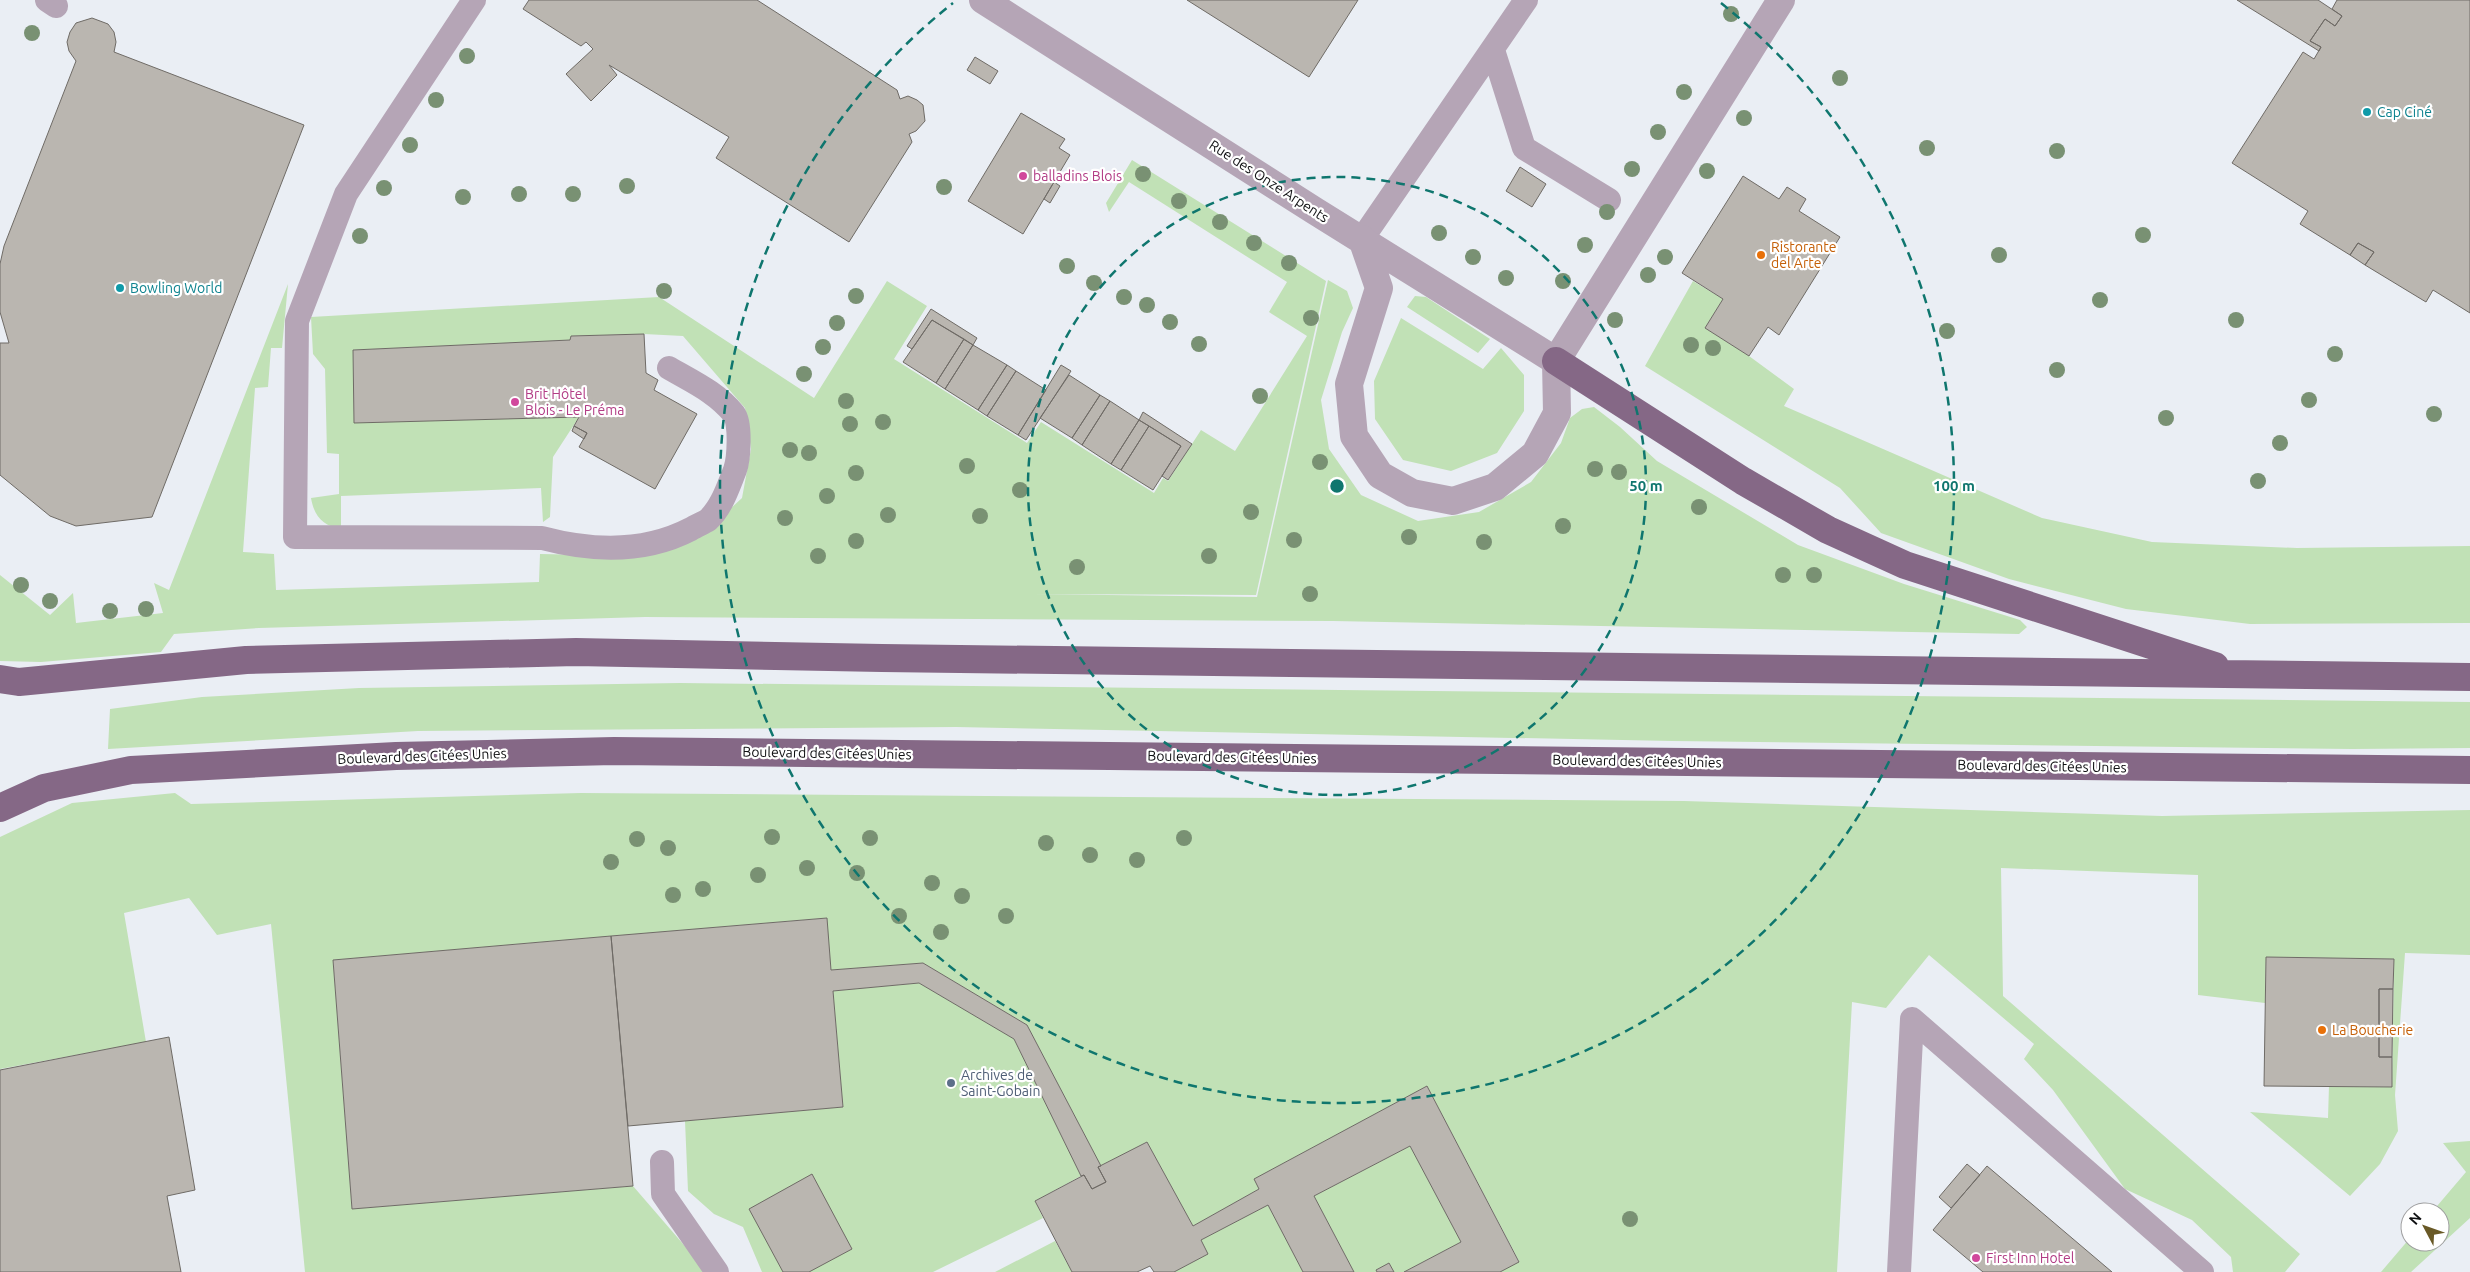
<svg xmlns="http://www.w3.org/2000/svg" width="2470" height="1272" viewBox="0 0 2470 1272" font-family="Ubuntu,sans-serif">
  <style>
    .green { fill: #c1e1b6 }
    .building { fill: #bab6b0; stroke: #6f6b66 }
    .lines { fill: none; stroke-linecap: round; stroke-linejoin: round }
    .lane { stroke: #b5a5b6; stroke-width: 24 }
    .street { stroke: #b5a5b6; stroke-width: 28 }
    .primary { stroke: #856886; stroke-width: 28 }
    .tree { fill: #799173 }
    .ring { fill: none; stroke: #0f766e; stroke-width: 2.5; stroke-dasharray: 9 6 }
    .culture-dot { fill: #0f9aa8; stroke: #fff; stroke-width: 2 }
    .hotel-dot { fill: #d1479c; stroke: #fff; stroke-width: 2 }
    .food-dot { fill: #e8710a; stroke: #fff; stroke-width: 2 }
    .service-dot { fill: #5c6f8a; stroke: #fff; stroke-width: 2 }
    .labels { text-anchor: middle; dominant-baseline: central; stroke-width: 4.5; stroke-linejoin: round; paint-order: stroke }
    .culture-label { font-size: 14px; fill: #0d838f; stroke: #fff; text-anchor: start }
    .hotel-label { font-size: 14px; fill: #b23c85; stroke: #fff; text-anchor: start }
    .street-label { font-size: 14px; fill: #0f1012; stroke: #fff }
    .food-label { font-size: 14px; fill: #c56008; stroke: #fff; text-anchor: start }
    .service-label { font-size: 14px; fill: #4e5e75; stroke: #fff; text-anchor: start }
    .centre { fill: #0f766e; stroke: #fff; stroke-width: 2.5 }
    .ring-label { font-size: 15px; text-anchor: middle; font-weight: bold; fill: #0f766e; stroke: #fff; stroke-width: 4.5; stroke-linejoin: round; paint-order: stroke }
  </style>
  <rect width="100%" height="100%" fill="#eaeef4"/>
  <path class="green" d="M1132,160L1326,281L1256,595L1033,594L1257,597L1328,280L1347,291L1353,308L1342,332L1321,400L1329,449L1361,495L1418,521L1479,512L1531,482L1561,443L1570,418L1582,409L1594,407L1620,427L1657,461L1798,545L1904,584L2020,620L2027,627L2019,634L1333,621L645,617L259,628L174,634L161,652L41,662L0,661V575L50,615L73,593L76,623L163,613L154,583L169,590L288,284L282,348H271L268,387L255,388L243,552L274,554L276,590L539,582L540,554L639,556L704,533L742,498L751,449L745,408L683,336L644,334L571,336L570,340L353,350L354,422L579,417L553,457L550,517L543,522L541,488L341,496V529C323,526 314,516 311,498L339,494V454L327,453L325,369L313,354L311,317L659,297L814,398L887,281L927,306L894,359L1027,443L1041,422L1154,493L1163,478L1168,481L1201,430L1235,451L1307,336L1269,312L1287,282L1129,182L1109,212L1106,203Z
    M1693,281L1723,299L1705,328L1749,356L1794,389L1784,406L2042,518L2152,542L2297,548L2470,546V623L2250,624L2126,609L2009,579L1881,533L1840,488L1645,366Z
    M1415,296L1426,297L1490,339L1478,353L1407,307Z
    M1401,318L1483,369L1501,348L1524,375V411L1497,453L1451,471L1403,460L1375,419L1374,381Z
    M680,683L2470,702V748L2352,749L1672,741L956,727L418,731L108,749L110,709L202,697L359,688Z
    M175,793L191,804L581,793L1684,801L2162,816L2470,810V955L2405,953L2395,1095L2398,1131L2380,1164L2350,1196L2250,1112L2328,1118L2329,1086L2392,1087L2394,959L2266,957L2265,1003L2198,995V875L2001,868L2003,996L2300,1254L2285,1272H2233L2231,1257L2192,1220L2125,1189L2053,1090L2024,1059L2034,1044L1929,955L1886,1008L1852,1002L1837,1272H1500L1519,1261L1427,1086L1255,1179L1259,1189L1193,1226L1147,1142L1101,1166L1027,1025L923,963L831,970L826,918L333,960L352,1209L633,1186L696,1259L703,1272H305L271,924L217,935L189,898L124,913L146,1042L0,1069V837L72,803Z
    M919,983L1014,1039L1081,1176L1035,1201L1043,1218L933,1272H762L743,1227L714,1214L688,1191L685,1121L843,1107L833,991Z
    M2470,1141V1218L2411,1272H2381L2410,1238V1242H2440V1212H2432L2466,1172L2443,1143Z
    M1410,1146L1461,1242L1404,1272H1394L1389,1263L1377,1270V1272H1354L1314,1196Z
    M1268,1205L1303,1272H1174L1207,1254L1201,1240Z
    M1055,1241L1072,1272H995Z"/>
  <path class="building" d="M529,0H757L897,90L900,99L908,96L917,100L923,105L925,121L916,131L909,134L912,142L849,242L716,158L729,137L609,65L617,75L591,101L566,74L593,49L586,42L581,46L523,9Z
    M1187,0H1358L1309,77Z
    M2237,0H2318L2342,16L2335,26L2325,19L2310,41L2321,47L2319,51Z
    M2337,0H2470V313L2433,290L2426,302L2365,265L2374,252L2358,243L2350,255L2300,224L2308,211L2232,163L2303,52L2314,59L2321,47L2310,41L2325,19L2335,26L2342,16L2332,9Z
    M92,18L108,24L114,32L116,42L114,52L304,125L152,517L76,526L50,516L0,475V343H9L0,312V264L4,246L76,61L69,51L67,42L70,32L76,23Z
    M975,57L998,71L990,84L967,70Z
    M1021,113L1065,139L1059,148L1070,155L1023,234L968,201Z
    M1520,167L1546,184L1532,207L1506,191Z
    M1743,176L1779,199L1787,187L1806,199L1799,211L1840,237L1779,335L1768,327L1749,356L1705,328L1723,299L1682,273Z
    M1054,182L1060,186L1050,203L1044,199Z
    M2358,243L2374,252L2365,265L2350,255Z
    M931,309L977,338L973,345L932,320L912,349L907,346Z
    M932,320L964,339L936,383L903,362Z
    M644,334L646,373L658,380L654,390L697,414L655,489L579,447L587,433L574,426L579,417L354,423L353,350L570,340L571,336Z
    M964,339L973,345L945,389L936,383Z
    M973,345L1007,365L978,410L945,389Z
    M1007,365L1016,371L987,416L978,410Z
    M1061,365L1071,371L1026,440L1018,435Z
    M1016,371L1046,390L1018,435L987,416Z
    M1069,375L1100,395L1072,438L1040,418Z
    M1100,395L1110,401L1082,445L1072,438Z
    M1110,401L1139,420L1111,464L1082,445Z
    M1143,412L1192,444L1168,480L1162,476L1181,446L1139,420Z
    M1139,420L1149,426L1121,470L1111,464Z
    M574,426L587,433L584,439L572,431Z
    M1149,426L1181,446L1153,490L1121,470Z
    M827,918L831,970L923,963L1027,1025L1101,1166L1098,1167L1106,1182L1092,1189L1084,1175L1081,1176L1014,1039L919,983L833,991L843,1107L628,1126L611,936Z
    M611,936L633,1186L352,1209L333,960Z
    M2266,957L2394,959L2393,989H2379V1057H2392V1087L2264,1086Z
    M2379,989H2393L2392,1057H2379Z
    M169,1037L195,1190L167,1196L181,1272H0V1070Z
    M1427,1086L1519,1262L1500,1272H1404L1461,1242L1410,1146L1314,1196L1354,1272H1303L1268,1205L1201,1240L1208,1254L1174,1272H1154L1150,1266L1137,1272H1072L1035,1201L1084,1175L1092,1189L1106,1182L1098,1167L1147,1142L1193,1226L1259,1189L1254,1179Z
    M1967,1164L1980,1175L1951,1208L1939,1197Z
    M1987,1166L2112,1272H1983L1933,1230Z
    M812,1174L852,1249L809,1272H783L749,1209Z
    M1389,1263L1394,1272H1377L1376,1270Z"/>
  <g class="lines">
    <path class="lane" d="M47,0L56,6
      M474,0L346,194L297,321L295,537L542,538C591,551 645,553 691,529C696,526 703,523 708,520C722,507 728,487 735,470C739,459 741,423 734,414C716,392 693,382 669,368
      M1493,50L1524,148L1609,200
      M1362,239L1526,0
      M662,1162L663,1194L717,1272
      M1899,1272L1912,1019L2202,1272"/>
    <path class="street" d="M983,0L1315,211L1556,361
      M1362,239L1379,288L1349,384L1354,436L1380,475L1412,493L1453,501L1495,487L1535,454L1557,413L1556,361L1781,0"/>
    <path class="primary" d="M1556,361L1743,481L1828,530L1905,565L2215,666
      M0,679L19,682L246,660L576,652L882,658L2470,677
      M0,808L44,788L131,770L396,756L614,751L2470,770"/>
  </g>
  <g class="tree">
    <circle cx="1731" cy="14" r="8"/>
    <circle cx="32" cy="33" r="8"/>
    <circle cx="467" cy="56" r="8"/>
    <circle cx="1840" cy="78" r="8"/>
    <circle cx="1684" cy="92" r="8"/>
    <circle cx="436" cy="100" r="8"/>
    <circle cx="1744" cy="118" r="8"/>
    <circle cx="1658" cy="132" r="8"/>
    <circle cx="410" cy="145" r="8"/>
    <circle cx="1927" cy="148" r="8"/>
    <circle cx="2057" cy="151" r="8"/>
    <circle cx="1632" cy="169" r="8"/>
    <circle cx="1707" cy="171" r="8"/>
    <circle cx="1143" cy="174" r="8"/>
    <circle cx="627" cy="186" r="8"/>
    <circle cx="944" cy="187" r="8"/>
    <circle cx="384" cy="188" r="8"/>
    <circle cx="519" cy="194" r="8"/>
    <circle cx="573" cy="194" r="8"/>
    <circle cx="463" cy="197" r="8"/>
    <circle cx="1179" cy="201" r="8"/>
    <circle cx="1607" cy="212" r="8"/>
    <circle cx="1220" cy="222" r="8"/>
    <circle cx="1439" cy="233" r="8"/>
    <circle cx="2143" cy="235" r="8"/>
    <circle cx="360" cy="236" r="8"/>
    <circle cx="1254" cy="243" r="8"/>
    <circle cx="1585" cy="245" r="8"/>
    <circle cx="1999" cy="255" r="8"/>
    <circle cx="1473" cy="257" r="8"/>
    <circle cx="1665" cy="257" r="8"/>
    <circle cx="1289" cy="263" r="8"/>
    <circle cx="1067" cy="266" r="8"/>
    <circle cx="1648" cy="275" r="8"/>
    <circle cx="1506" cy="278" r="8"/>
    <circle cx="1563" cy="281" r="8"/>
    <circle cx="1094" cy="283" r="8"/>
    <circle cx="664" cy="291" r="8"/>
    <circle cx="856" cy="296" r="8"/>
    <circle cx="1124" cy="297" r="8"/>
    <circle cx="2100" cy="300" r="8"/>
    <circle cx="1147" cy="305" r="8"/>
    <circle cx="1311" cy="318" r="8"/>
    <circle cx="1615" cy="320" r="8"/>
    <circle cx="2236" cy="320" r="8"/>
    <circle cx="1170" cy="322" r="8"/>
    <circle cx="837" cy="323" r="8"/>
    <circle cx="1947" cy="331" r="8"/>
    <circle cx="1199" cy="344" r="8"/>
    <circle cx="1691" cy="345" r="8"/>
    <circle cx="823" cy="347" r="8"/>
    <circle cx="1713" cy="348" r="8"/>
    <circle cx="2335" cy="354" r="8"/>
    <circle cx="2057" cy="370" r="8"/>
    <circle cx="804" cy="374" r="8"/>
    <circle cx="1260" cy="396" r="8"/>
    <circle cx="2309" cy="400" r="8"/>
    <circle cx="846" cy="401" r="8"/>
    <circle cx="2434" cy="414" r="8"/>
    <circle cx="2166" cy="418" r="8"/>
    <circle cx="883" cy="422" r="8"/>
    <circle cx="850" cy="424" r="8"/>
    <circle cx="2280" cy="443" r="8"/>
    <circle cx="790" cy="450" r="8"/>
    <circle cx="809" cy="453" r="8"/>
    <circle cx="1320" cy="462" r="8"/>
    <circle cx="967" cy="466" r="8"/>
    <circle cx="1595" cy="469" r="8"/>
    <circle cx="1619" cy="472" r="8"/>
    <circle cx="856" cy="473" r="8"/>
    <circle cx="2258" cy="481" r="8"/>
    <circle cx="1020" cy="490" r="8"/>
    <circle cx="827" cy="496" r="8"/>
    <circle cx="1699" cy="507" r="8"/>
    <circle cx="1251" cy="512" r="8"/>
    <circle cx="888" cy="515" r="8"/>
    <circle cx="980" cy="516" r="8"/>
    <circle cx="785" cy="518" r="8"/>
    <circle cx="1563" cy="526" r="8"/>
    <circle cx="1409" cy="537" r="8"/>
    <circle cx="1294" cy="540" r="8"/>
    <circle cx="856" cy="541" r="8"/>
    <circle cx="1484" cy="542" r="8"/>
    <circle cx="818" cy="556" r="8"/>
    <circle cx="1209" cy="556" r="8"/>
    <circle cx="1077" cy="567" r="8"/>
    <circle cx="1783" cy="575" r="8"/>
    <circle cx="1814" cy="575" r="8"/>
    <circle cx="21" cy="585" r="8"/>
    <circle cx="1310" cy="594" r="8"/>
    <circle cx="50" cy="601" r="8"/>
    <circle cx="146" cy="609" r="8"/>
    <circle cx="110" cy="611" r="8"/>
    <circle cx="772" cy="837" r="8"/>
    <circle cx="870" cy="838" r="8"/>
    <circle cx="1184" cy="838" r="8"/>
    <circle cx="637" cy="839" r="8"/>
    <circle cx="1046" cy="843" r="8"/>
    <circle cx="668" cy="848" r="8"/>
    <circle cx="1090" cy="855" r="8"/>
    <circle cx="1137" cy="860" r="8"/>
    <circle cx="611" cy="862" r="8"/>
    <circle cx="807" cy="868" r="8"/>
    <circle cx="857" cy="873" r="8"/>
    <circle cx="758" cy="875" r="8"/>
    <circle cx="932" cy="883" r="8"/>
    <circle cx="703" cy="889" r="8"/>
    <circle cx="673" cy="895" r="8"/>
    <circle cx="962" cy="896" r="8"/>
    <circle cx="899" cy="916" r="8"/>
    <circle cx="1006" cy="916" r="8"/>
    <circle cx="941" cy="932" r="8"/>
    <circle cx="1630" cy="1219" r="8"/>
  </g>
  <g class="ring">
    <circle cx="1337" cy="486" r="309"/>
    <path d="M1721 3A617 617 0 1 1 953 3"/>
  </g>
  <g class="culture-dot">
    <circle cx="2367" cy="112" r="5"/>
    <circle cx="120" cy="288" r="5"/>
  </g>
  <g class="hotel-dot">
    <circle cx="1023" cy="176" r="5"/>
    <circle cx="515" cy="402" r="5"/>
    <circle cx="1976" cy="1258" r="5"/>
  </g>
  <g class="food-dot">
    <circle cx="1761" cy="255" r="5"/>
    <circle cx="2322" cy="1030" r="5"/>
  </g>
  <circle class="service-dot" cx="951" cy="1083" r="5"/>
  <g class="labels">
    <g class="culture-label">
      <text x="2377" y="112">Cap Ciné</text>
      <text x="130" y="288">Bowling World</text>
    </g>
    <g class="hotel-label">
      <text x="1033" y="176">balladins Blois</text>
      <text x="525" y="394">Brit Hôtel<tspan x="525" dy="16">Blois - Le Préma</tspan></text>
      <text x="1986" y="1258">First Inn Hotel</text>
    </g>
    <g class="street-label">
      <text transform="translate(1269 181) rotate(33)">Rue des Onze Arpents</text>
      <text transform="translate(827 753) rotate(1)">Boulevard des Citées Unies</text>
      <text transform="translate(422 756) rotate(-2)">Boulevard des Citées Unies</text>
      <text transform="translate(1232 757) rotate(1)">Boulevard des Citées Unies</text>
      <text transform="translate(1637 761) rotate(1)">Boulevard des Citées Unies</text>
      <text transform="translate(2042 766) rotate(1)">Boulevard des Citées Unies</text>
    </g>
    <g class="food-label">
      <text x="1771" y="247">Ristorante<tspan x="1771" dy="16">del Arte</tspan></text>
      <text x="2332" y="1030">La Boucherie</text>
    </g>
    <g class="service-label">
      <text x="961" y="1075">Archives de<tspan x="961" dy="16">Saint-Gobain</tspan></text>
    </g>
  </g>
  <circle cx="1337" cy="486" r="8" class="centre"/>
  <g class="ring-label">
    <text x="1646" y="491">50 m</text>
    <text x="1954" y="491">100 m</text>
  </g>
  <g transform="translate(2425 1227) rotate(311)"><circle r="24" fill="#ffffff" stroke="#9f9fa0"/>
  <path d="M0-4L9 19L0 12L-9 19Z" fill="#695926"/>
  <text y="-8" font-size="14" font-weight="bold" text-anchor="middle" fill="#0f1012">N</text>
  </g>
</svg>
